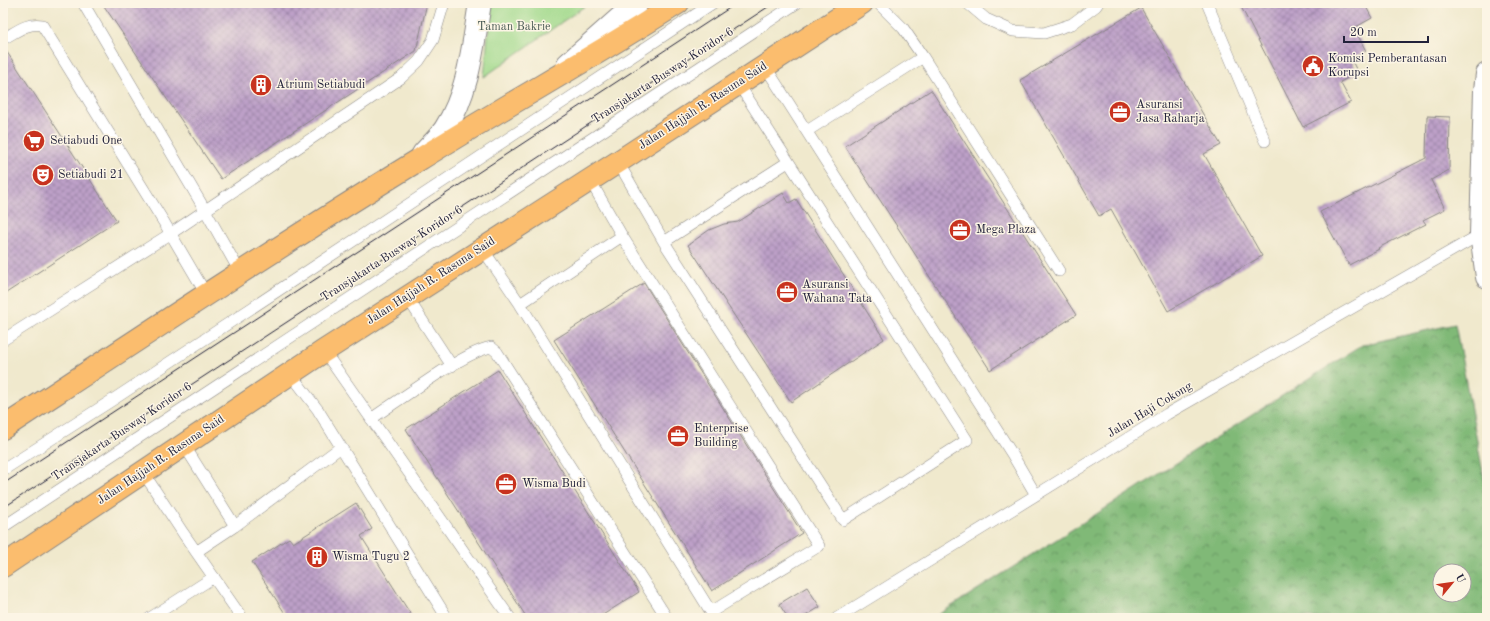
<svg xmlns="http://www.w3.org/2000/svg" width="1490" height="621" viewBox="0 0 1490 621" font-family="'Old Standard TT',serif">
  <style>
    .forest { fill: url(#forest-crowns); stroke: #516e59; fill-rule: evenodd }
    .green { fill: #a0d98b; stroke: #617e63 }
    .building { fill: url(#building-cross-hatch) }
    .lines { fill: none; stroke-linecap: round; stroke-linejoin: round }
    .service-casing { stroke: #898684; stroke-width: 12 }
    .tertiary-casing { stroke: #898684; stroke-width: 24 }
    .primary-casing { stroke: #898684; stroke-width: 24 }
    .service { stroke: #fff; stroke-width: 11 }
    .tertiary { stroke: #fff; stroke-width: 22 }
    .primary { stroke: #fbbd6e; stroke-width: 22 }
    .tram { stroke: #22223b; stroke-width: 1 }
    .labels { text-anchor: middle; dominant-baseline: central; stroke-width: 3; stroke-linejoin: round; paint-order: stroke }
    .park-label { font-size: 12px; fill: #485953; stroke: #fcf5e5 }
    .poi-label { font-size: 12px; fill: #22223b; stroke: #fcf5e5; text-anchor: start }
    .street-label { font-size: 12px; fill: #22223b; stroke: #fcf5e5 }
  </style>
  <defs>
    <pattern id="forest-crowns" width="20" height="18" patternUnits="userSpaceOnUse"><rect width="20" height="18" fill="#80b977"/><path d="M2 6a3 3 0 1 1 6 0M12 15a3 3 0 1 1 6 0" fill="none" stroke="#689663"/></pattern>
    <pattern id="building-cross-hatch" width="8" height="8" patternUnits="userSpaceOnUse"><rect width="8" height="8" fill="#bda0c8"/><path d="M0 0l8 8M0 8l8-8" fill="none" stroke="#9982a4"/></pattern>
  </defs>
  <rect width="100%" height="100%" fill="#fcf5e5"/>
  <filter id="ink" filterUnits="userSpaceOnUse"><feTurbulence type="fractalNoise" baseFrequency=".025" numOctaves="2"/><feDisplacementMap in="SourceGraphic" scale="8" xChannelSelector="R" yChannelSelector="G"/><feConvolveMatrix kernelMatrix="1 2 1 2 8 2 1 2 1" color-interpolation-filters="sRGB"/></filter>
  <filter id="wash" filterUnits="userSpaceOnUse"><feTurbulence type="fractalNoise" baseFrequency=".012" numOctaves="4" result="noise"/><feDisplacementMap in="SourceGraphic" scale="16" xChannelSelector="R" yChannelSelector="G"/><feGaussianBlur stdDeviation="0.9" result="paint"/><feColorMatrix in="noise" values="0 0 0 0 0 0 0 0 0 0 0 0 0 0 0 0 0 1.4 0 .05"/><feComposite in="paint" operator="in"/></filter>
  <g filter="url(#wash)">
    <rect width="100%" height="100%" fill="#f0e9cd"/>
    <path class="forest" d="M1455,324L1487,494V618H933L1362,345ZM1440,571H1464V595H1440Z"/>
    <path class="green" d="M492,3H589L484,77L490,13Z"/>
    <g id="blocks">
      <path class="building" d="M102,3H427L416,51L221,179Z
        M1239,3H1364L1372,18L1354,28L1366,51L1351,59L1358,73L1340,82L1351,102L1303,127Z
        M1141,8L1221,145L1204,154L1262,256L1168,311L1111,209L1099,216L1020,80Z
        M3,46L117,221L3,295Z
        M931,90L1076,315L990,370L845,146Z
        M1427,116L1450,117L1449,170L1431,180L1445,209L1423,220L1426,224L1378,248L1379,249L1349,265L1320,212L1426,158Z
        M783,193L789,203L796,199L884,339L791,402L688,245L709,230L724,224L738,222Z
        M644,283L802,533L712,591L554,340Z
        M498,370L639,592L598,618H527L406,429Z
        M356,503L372,529L361,536L413,618H288L252,562L289,538L293,543Z
        M807,587L820,607L802,618H788L779,604Z"/>
    </g>
  </g>
  <g filter="url(#ink)">
    <use href="#blocks" fill-opacity="0" stroke="#898684" stroke-width="1"/>
    <g class="lines">
      <g class="service-casing">
        <path id="service" d="M83,3L205,210L240,272
          M878,3L903,28L923,57L1059,271
          M967,3L986,19L1013,31L1044,33L1072,24L1096,6L1098,3
          M1207,3L1265,141
          M3,39C16,32 27,22 42,25L165,224L206,294
          M765,66L1012,454L1036,495
          M807,131L923,57
          M618,162L664,242L843,520L967,440L738,83
          M664,242L788,162
          M482,248L520,304L622,236L590,180
          M407,297L452,366
          M520,304L711,612L819,546L622,236
          M3,340L170,234L401,78L419,61L433,40L444,3
          M324,351L510,618
          M371,419C394,403 418,387 442,371C458,362 474,351 491,347L497,352L667,618
          M184,445L235,526
          M341,447L447,618
          M3,470L114,399L713,3
          M143,472L183,533L242,618
          M3,527L797,3
          M196,552L235,526L341,447L318,410L290,373
          M150,618L214,577
          M837,618L1167,414L1481,234"/>
      </g>
      <g class="tertiary-casing">
        <path id="tertiary" d="M568,64L637,3
          M1487,74L1485,90L1481,234L1487,277
          M423,154C430,146 439,138 445,129C469,92 473,45 480,3"/>
      </g>
      <g class="primary-casing">
        <path id="primary" d="M3,428C140,338 277,247 417,161C503,107 592,58 678,3
          M3,566L324,351L618,162L862,3"/>
      </g>
      <use href="#service" class="service"/>
      <use href="#tertiary" class="tertiary"/>
      <use href="#primary" class="primary"/>
      <path class="tram" d="M3,484L737,3
        M3,508L774,3"/>
    </g>
  </g>
  <defs>
    <g id="civic-disc" transform="scale(1.15)"><circle r="9.5" fill="#c8321e" stroke="#fcf5e5"/><path d="M-.6-6.5H3V-4.5H.6V-3L4-1V1h2V6H-6V1h2V-1L-.6-3ZM-1.2 2.5V6h2.4V2.5Z" fill="#fff"/></g>
    <g id="building-disc" transform="scale(1.15)"><circle r="9.5" fill="#c8321e" stroke="#fcf5e5"/><path d="M-4-6H4V6H1V3H-1V6H-4ZM-2.5-4.3h1.7v1.8h-1.7ZM.8-4.3h1.7v1.8H.8ZM-2.5-1h1.7V.8h-1.7ZM.8-1h1.7V.8H.8Z" fill="#fff"/></g>
    <g id="office-disc" transform="scale(1.15)"><circle r="9.5" fill="#c8321e" stroke="#fcf5e5"/><path d="M-6-3h4V-5.5h4V-3h4V5H-6ZM-1-4.5V-3h2v-1.5ZM-6 0V1H6V0Z" fill="#fff"/></g>
    <g id="supermarket-disc" transform="scale(1.15)"><circle r="9.5" fill="#c8321e" stroke="#fcf5e5"/><path d="M-6-5.5h2.5l.6 2H6L4.5 2H-2.5L-4.4-4H-6ZM-1.5 3.2a1.3 1.3 0 1 0 .1 0ZM3 3.2a1.3 1.3 0 1 0 .1 0Z" fill="#fff"/></g>
    <g id="theatre-disc" transform="scale(1.15)"><circle r="9.5" fill="#c8321e" stroke="#fcf5e5"/><path d="M-5-5.5Q0-4 5-5.5V0Q5 5 0 6Q-5 5-5 0ZM-3.3-2.5H-1v1.5H-3.3ZM1-2.5H3.3v1.5H1ZM-2.8 1Q0 5.5 2.8 1Z" fill="#fff"/></g>
  </defs>
  <g fill-rule="evenodd">
    <use href="#civic-disc" x="1313" y="66"/>
    <use href="#building-disc" x="261" y="85"/>
    <use href="#office-disc" x="1120" y="112"/>
    <use href="#supermarket-disc" x="34" y="141"/>
    <use href="#theatre-disc" x="43" y="175"/>
    <use href="#office-disc" x="960" y="230"/>
    <use href="#office-disc" x="787" y="292"/>
    <use href="#office-disc" x="678" y="436"/>
    <use href="#office-disc" x="506" y="484"/>
    <use href="#building-disc" x="317" y="557"/>
  </g>
  <g class="labels">
    <g class="park-label">
      <text x="514" y="27">Taman Bakrie</text>
    </g>
    <g class="poi-label">
      <text x="1328" y="59">Komisi Pemberantasan<tspan x="1328" dy="14">Korupsi</tspan></text>
      <text x="276" y="85">Atrium Setiabudi</text>
      <text x="1136" y="105">Asuransi<tspan x="1136" dy="14">Jasa Raharja</tspan></text>
      <text x="50" y="141">Setiabudi One</text>
      <text x="58" y="175">Setiabudi 21</text>
      <text x="976" y="230">Mega Plaza</text>
      <text x="802" y="285">Asuransi<tspan x="802" dy="14">Wahana Tata</tspan></text>
      <text x="694" y="429">Enterprise<tspan x="694" dy="14">Building</tspan></text>
      <text x="522" y="484">Wisma Budi</text>
      <text x="332" y="557">Wisma Tugu 2</text>
    </g>
    <g class="street-label">
      <text transform="translate(663 76) rotate(-33)">Transjakarta Busway Koridor 6</text>
      <text transform="translate(703 106) rotate(-33)">Jalan Hajjah R. Rasuna Said</text>
      <text transform="translate(392 254) rotate(-33)">Transjakarta Busway Koridor 6</text>
      <text transform="translate(431 281) rotate(-33)">Jalan Hajjah R. Rasuna Said</text>
      <text transform="translate(1150 410) rotate(-31)">Jalan Haji Cokong</text>
      <text transform="translate(122 432) rotate(-34)">Transjakarta Busway Koridor 6</text>
      <text transform="translate(161 460) rotate(-34)">Jalan Hajjah R. Rasuna Said</text>
    </g>
  </g>
  <rect width="1490" height="621" fill="none" stroke="#fcf5e5" stroke-width="16"/>
  <g transform="translate(1452 583) rotate(61)"><circle r="19" fill="#fcf5e5" stroke="#a5a1a1"/>
  <path d="M0-3L7 15L0 10L-7 15Z" fill="#c8321e"/>
  <text y="-6" font-size="11" font-weight="bold" text-anchor="middle" fill="#22223b">U</text>
  </g>
  <path d="M1344 36v6h84v-6" fill="none" stroke="#22223b" stroke-width="2"/>
  <text x="1350" y="36" font-size="12" fill="#22223b" stroke="#fcf5e5" stroke-width="3" paint-order="stroke">20 m</text>
</svg>
